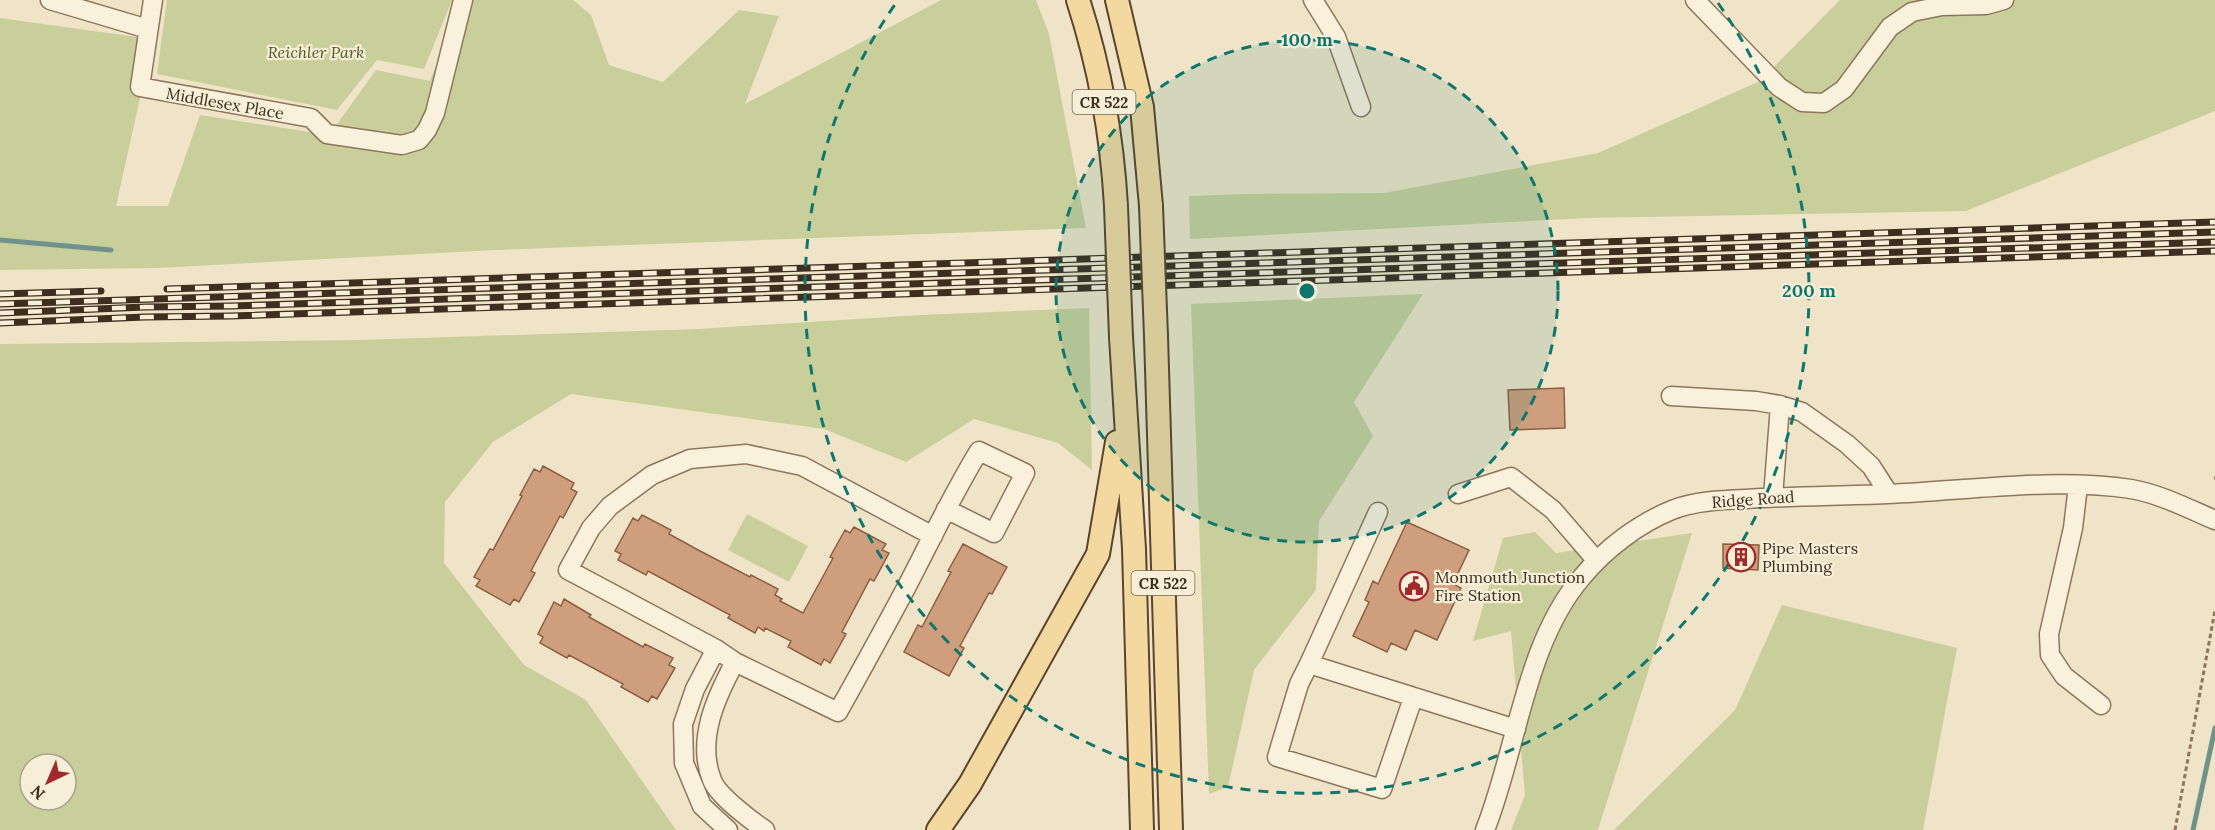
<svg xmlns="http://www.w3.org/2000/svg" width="2215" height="830" viewBox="0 0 2215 830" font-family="Lora,serif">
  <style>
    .green { fill: #c9cf9b; fill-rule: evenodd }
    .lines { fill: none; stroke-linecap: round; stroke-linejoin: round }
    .stream { stroke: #6f938a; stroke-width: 5 }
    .building { fill: #cf9f7d; stroke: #8d5f41; stroke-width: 1.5 }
    .minor-casing { stroke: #8d765c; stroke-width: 21 }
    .major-casing { stroke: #5b4430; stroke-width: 26 }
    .path { stroke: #8d765c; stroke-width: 3; stroke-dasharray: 4.5 3; stroke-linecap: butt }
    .minor { stroke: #faf1dc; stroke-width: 18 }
    .major { stroke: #f3d9a0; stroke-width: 22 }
    .rail-casing { stroke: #3d2e20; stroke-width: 7 }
    .rail { stroke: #f7eed8; stroke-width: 4.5; stroke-dasharray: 14; stroke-linecap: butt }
    .major-bridge-casing { stroke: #5b4430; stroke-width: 26; stroke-linecap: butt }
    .major-bridge { stroke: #f3d9a0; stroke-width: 22 }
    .ring { fill: none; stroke: #0f766e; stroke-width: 3; stroke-dasharray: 10 8 }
    .labels { text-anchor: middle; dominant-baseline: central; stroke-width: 4.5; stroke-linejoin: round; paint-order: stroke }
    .shield { fill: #f7eed8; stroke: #756857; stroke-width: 1.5 }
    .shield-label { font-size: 15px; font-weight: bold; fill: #3d2e20 }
    .park-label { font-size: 16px; font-style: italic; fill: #4d5a26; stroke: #f7eed8 }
    .street-label { font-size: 16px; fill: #3d2e20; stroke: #f7eed8 }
    .poi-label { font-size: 16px; fill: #3d2e20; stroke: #f7eed8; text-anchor: start }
    .centre { fill: #0f766e; stroke: #f7eed8; stroke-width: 3 }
    .ring-label { font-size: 18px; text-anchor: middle; font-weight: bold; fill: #0f766e; stroke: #f7eed8; stroke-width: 4.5; stroke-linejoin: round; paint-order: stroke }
  </style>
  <rect width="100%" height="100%" fill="#f0e4c8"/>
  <path class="green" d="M167,0H452L424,69L377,60L337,110L157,74Z
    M463,0H573L591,15L609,65L663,82L739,10L779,16L745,104L941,0H1036L1049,34L1086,228L496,250L156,268L0,270V18L137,37L151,49L116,206H168L200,115L329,135L376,70L430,81Z
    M1840,0H2215V111L1966,211L1587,218L1190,239L1189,196L1247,194L1384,193L1598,153L1760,81Z
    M1423,294L1354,402L1373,436L1319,521L1316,590L1254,670L1228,787L1209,794L1191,304Z
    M1089,308L1092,470L1058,443L974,419L906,462L824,429L571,394L493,442L445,502L444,563L524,665L586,700L676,830H0V344L358,340L698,329L921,315ZM30,764H66V800H30Z
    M747,514L808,546L789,582L728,550Z
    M1535,532L1556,553L1692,533L1598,830H1511L1525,795L1511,631L1473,641L1503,538Z
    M1782,605L1957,648L1923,830H1614L1735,710Z"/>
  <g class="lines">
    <path class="stream" d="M0,240L111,250
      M2193,830L2215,728"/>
  </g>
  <path class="building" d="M1564,388L1565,428L1510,430L1508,390Z
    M543,466L574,483L571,489L577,492L563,518L560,516L531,571L535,573L519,602L514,599L510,605L476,586L480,580L474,577L490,549L493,550L522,496L520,495L534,469L540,472Z
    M642,515L671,530L669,534L700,551L750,577L751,575L778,589L775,595L782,599L780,601L803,613L833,558L830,557L845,530L850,533L854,527L886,544L882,550L889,553L874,581L870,579L842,632L846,634L830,663L824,659L821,665L788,647L791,641L765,628L764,631L758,627L755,633L728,618L730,615L648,571L646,575L618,560L621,554L615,551L633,518L638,521Z
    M1407,522L1469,550L1453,584L1461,588L1437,640L1415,630L1406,650L1391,643L1387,652L1353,636L1369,602L1365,600L1373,581L1378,584Z
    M963,544L1007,567L992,594L989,593L960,646L964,648L949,676L904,652L918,625L922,627L951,572L948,571Z
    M1723,544L1759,545L1758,570L1723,568Z
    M564,599L591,615L589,617L643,647L645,644L673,658L669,665L675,668L657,699L652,696L648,702L621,687L623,684L569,655L567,658L540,643L543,637L538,634L554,602L561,606Z"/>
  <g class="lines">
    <g class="minor-casing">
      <path id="minor" d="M50,0L148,29
        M153,0L140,87L311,118L327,134L402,145L419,140L427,130L435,113L463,0
        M1313,0L1336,37L1361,107
        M1695,0L1779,87L1802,102L1824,103L1844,89L1890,27L1912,12L1942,6L1986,5L2004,0
        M1671,396L1756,401L1780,405L1773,497
        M1780,405L1802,412L1847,444L1871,466L1889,494
        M2078,486L2073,528L2049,634L2050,655L2064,676L2101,705
        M1458,494L1511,477L1553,510L1596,560
        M933,536L802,466L746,454L690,459L652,475L610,506L591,528L568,570L716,649L735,662L838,712C861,671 884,629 906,588C930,542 952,495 979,451L1025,473L994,533L946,509
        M716,649L695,689L683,724L684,763L702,806L728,830
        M735,662C716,697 696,740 712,780C717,795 752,821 765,830
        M1309,664L1378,512
        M1413,698L1382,789L1277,757L1299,684L1309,664L1516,729
        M1485,830C1517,750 1525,643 1582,577C1605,549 1638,524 1672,510C1695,501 1721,500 1746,499C1793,496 1840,496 1887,494C1965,491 2054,477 2131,489C2160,494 2189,509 2215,520"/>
    </g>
    <g class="major-casing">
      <path id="major" d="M1078,0C1100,68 1112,135 1116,206
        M1117,0L1142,107L1151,206
        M1156,336L1171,830
        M1121,337L1134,549L1142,830
        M938,830L970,784L1098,554L1117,442"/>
    </g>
    <path class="path" d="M2214,478H2215
      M2175,830L2215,610"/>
    <use href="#minor" class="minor"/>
    <use href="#major" class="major"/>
    <g class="rail-casing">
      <path id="rail" d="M167,289L2215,222
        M0,294L101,291
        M0,304L2215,232
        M0,313L145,307L231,306L2215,242
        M0,323L145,317L231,316L2215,251"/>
    </g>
    <use href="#rail" class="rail"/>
    <g class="major-bridge-casing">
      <path id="major-bridge" d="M1116,206L1121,337
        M1151,206L1156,336"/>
    </g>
    <use href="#major-bridge" class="major-bridge"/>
  </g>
  <circle cx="1307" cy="291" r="251" fill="#0f766e" fill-opacity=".12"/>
  <g class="ring">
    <circle cx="1307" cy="291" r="251"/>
    <path d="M1718 3A502 502 0 1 1 896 3"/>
  </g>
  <defs>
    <g id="building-ring" transform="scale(1.5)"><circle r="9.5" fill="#f7eed8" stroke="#9e2a2b" stroke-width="1.5"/><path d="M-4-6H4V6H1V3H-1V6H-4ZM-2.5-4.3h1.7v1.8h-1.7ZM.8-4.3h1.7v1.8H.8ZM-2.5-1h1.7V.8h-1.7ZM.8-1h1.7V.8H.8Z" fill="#9e2a2b"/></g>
    <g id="civic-ring" transform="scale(1.5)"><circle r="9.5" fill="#f7eed8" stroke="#9e2a2b" stroke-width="1.5"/><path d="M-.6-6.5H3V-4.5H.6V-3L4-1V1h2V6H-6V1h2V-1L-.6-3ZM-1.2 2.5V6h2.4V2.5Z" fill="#9e2a2b"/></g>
  </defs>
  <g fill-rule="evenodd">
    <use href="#building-ring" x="1741" y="557"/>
    <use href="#civic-ring" x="1414" y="586"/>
  </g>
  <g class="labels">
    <g class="shield">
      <rect x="1072.5" y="90" width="63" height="24" rx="4.5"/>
      <rect x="1131.5" y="571" width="63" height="24" rx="4.5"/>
    </g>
    <g class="shield-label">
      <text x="1104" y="102">CR 522</text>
      <text x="1163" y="583">CR 522</text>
    </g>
    <g class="park-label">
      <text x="316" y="52">Reichler Park</text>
    </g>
    <g class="street-label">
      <text transform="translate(225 103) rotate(10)">Middlesex Place</text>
      <text transform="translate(1753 499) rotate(-4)">Ridge Road</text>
    </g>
    <g class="poi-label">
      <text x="1762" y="548">Pipe Masters<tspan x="1762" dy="18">Plumbing</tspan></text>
      <text x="1435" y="577">Monmouth Junction<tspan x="1435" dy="18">Fire Station</tspan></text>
    </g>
  </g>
  <circle cx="1307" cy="291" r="9" class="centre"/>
  <g class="ring-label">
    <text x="1307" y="46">100 m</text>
    <text x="1809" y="297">200 m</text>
  </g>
  <g transform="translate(48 782) rotate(224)"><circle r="28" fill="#f7eed8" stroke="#ada18e" stroke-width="1.5"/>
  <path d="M0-4.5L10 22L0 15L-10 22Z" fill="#9e2a2b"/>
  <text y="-9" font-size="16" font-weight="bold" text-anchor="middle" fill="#3d2e20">N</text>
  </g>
</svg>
